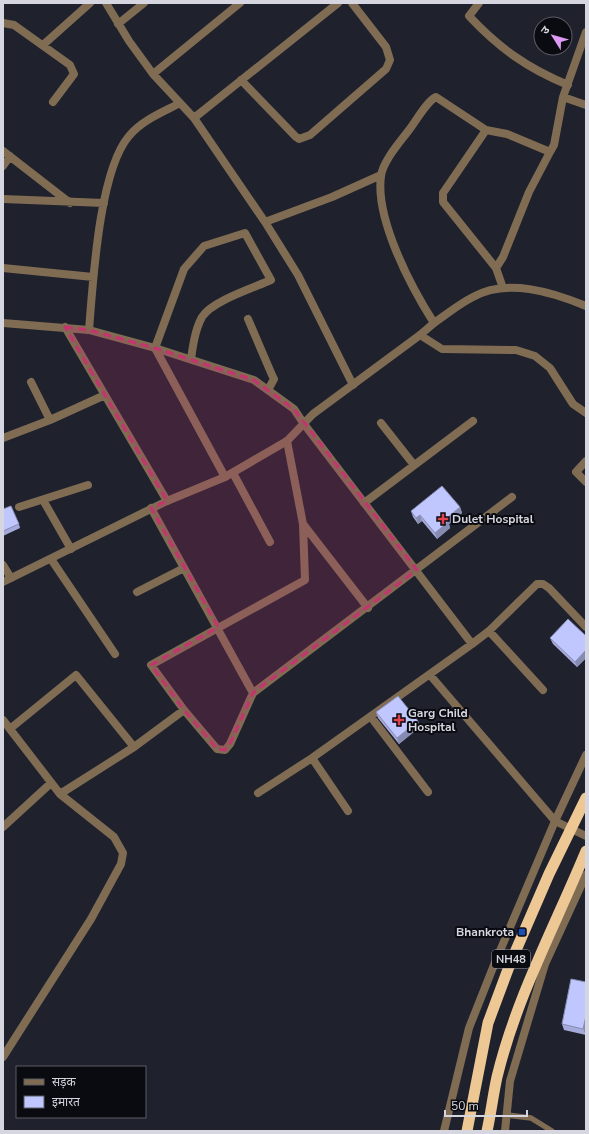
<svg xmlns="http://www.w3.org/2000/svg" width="589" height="1134" viewBox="0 0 589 1134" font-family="'Nunito Sans','Noto Sans Devanagari',sans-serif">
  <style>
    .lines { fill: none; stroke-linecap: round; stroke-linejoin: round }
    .service { stroke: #7f6c53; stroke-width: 5.5 }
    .minor { stroke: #7f6c53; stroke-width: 8 }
    .tertiary { stroke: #7f6c53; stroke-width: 8 }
    .trunk { stroke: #eec894; stroke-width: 11 }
    .trunk-bridge { stroke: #eec894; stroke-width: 11 }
    .wall { fill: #a5aada }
    .shaded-wall { fill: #868bb2 }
    .building { fill: #c0c6fe; stroke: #868bb2 }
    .marked { fill: #c5346f; fill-opacity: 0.2; stroke: #c5346f; stroke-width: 3; stroke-dasharray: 8 5; stroke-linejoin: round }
    .health-dot { fill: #e0444e; stroke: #0a0b10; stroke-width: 1.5 }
    .transit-dot { fill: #1a4fb4; stroke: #0a0b10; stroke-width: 1.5 }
    .labels { text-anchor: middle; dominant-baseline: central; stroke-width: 4; stroke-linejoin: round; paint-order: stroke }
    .shield { fill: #0a0b10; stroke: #9899a1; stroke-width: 1 }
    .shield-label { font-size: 11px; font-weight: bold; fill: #d5d6df }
    .poi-label { font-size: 12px; font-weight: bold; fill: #d5d6df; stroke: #0a0b10; text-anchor: start }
  </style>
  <rect width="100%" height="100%" fill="#1f212d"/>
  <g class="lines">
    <path class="service" d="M507,1115L531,1118L552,1131"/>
    <path class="minor" d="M106,3L129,41L153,74L194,118L265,222L298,275L353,385
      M479,3L469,16C499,48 527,68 568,85
      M3,23L14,25L70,65L74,74L53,102
      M118,24L144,3
      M586,32L563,97L554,145L550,152L507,134L486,130L436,97C427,101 416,121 409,130C400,142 383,161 381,176C375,219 411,287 434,323L420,335L442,349L516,350L535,356L550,368L573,404L586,413
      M43,45L90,3
      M153,74L240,3
      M241,80L296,137L299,139L310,135L386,69L390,60L386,47L352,3
      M563,97L586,105
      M194,118L338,3
      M486,130L443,193V202L496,268L503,288
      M3,151L70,203
      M3,166L10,156
      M3,199L104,203
      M265,222L332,197L381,175
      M3,268L93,277
      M496,268L503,257L529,192L550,152
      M248,319L272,375L274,379L268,390
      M65,327L167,501
      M89,330C93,282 99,171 129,136C142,120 163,112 180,103
      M191,359C193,345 195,330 202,317C212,301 253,288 271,280L245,233L204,246L184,269L155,348L225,477
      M31,382L50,420
      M381,423L414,465
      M304,424L472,644
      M3,438L50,420L105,395
      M586,461L576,472L586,482
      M233,473L270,542
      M43,500L71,549
      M364,503L473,421
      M19,507L88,485
      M151,508L253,693L230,744L225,750L217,749L184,710L151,665L305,580L303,524L287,441
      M303,524L368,608
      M51,559L115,654
      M3,565L11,578
      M137,592L184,568
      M489,631L543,690
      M430,675L555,821L586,836
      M253,693L512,497
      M371,717L428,792
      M3,720L60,794L134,747L184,710
      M11,728L76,675L134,747
      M312,758L348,811
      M258,793L312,758L472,644L489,631L537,584H543L549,588L586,627
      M3,827L51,783
      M3,1057L91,919L121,864L123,853L114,837L60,794"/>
    <path class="tertiary" d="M3,323L89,330L155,348L254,380L294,409L304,424
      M434,323C447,314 459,304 473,297C507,278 552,292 586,306
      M3,582L167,501L225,477L287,441L313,414L420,335
      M444,1131L469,1028L494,965L555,821L586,755
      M505,1131L510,1081L545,964L586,875"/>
    <path class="trunk" d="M487,1131C491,1113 493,1095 497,1077C516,998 555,926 586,851"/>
    <path class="trunk-bridge" d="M467,1131L488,1023L510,964L549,874L586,798"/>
  </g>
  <path class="wall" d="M460,507L462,513L449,524L450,528L437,539L422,521L418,524L413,517L411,511Z
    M3,509L19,524L20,528L3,536Z
    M586,636V658L577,667L553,644L550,638Z
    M376,712L418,721L420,727L399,744L378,718Z
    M586,982V1035L564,1030L562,1024Z"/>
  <path class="shaded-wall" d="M460,507L462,513L449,524L450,528L437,539L435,533L446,519Z
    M420,515L422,521L418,524L416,518Z
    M586,650V658L577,667L575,662Z
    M418,721L420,727L399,744L397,738Z
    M586,1016V1035L583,1029Z"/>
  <path class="building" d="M442,486L460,507L446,519L448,522L435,533L420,515L416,518L411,511Z
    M11,506L19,524L3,531V509Z
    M568,619L586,636V650L575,662L550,638Z
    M398,696L418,721L397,738L376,712Z
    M571,979L586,982V1016L583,1029L562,1024Z"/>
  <path class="marked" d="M65,327L89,330L155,348L254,380L294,409L417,570L253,693L230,744L225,750L217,749L184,710L151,665L218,627L151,508L167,501Z"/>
  <g class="health-dot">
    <path d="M441 513h4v4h4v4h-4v4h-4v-4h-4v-4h4z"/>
    <path d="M397 714h4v4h4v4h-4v4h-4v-4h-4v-4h4z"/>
  </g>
  <rect class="transit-dot" x="518" y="928" width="8" height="8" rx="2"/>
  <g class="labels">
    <rect class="shield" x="492" y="950" width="38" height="18" rx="3"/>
    <g class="shield-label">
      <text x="511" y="959">NH48</text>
    </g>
    <g class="poi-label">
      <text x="452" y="519">Dulet Hospital</text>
      <text x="408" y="713">Garg Child<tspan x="408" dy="14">Hospital</tspan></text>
      <text x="514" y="932" text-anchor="end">Bhankrota</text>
    </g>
  </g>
  <rect width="589" height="1134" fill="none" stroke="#d5d6df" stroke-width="8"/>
  <rect x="16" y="1066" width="130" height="52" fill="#0a0b10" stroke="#5b5c63"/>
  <rect x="24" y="1079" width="20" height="6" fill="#7f6c53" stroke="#5b5c63"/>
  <text x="52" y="1086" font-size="12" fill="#d5d6df">सड़क</text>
  <rect x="24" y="1096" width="20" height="12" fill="#c0c6fe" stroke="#5b5c63"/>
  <text x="52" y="1106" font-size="12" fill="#d5d6df">इमारत</text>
  <g transform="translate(553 36) rotate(307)"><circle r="19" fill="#0a0b10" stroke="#5b5c63"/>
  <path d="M0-3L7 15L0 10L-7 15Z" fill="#dd99f3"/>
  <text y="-6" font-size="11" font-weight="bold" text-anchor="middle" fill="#d5d6df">उ</text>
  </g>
  <path d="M445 1110v6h82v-6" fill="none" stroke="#d5d6df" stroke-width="2"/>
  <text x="451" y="1110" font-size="12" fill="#d5d6df" stroke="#0a0b10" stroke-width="3" paint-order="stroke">50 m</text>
</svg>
